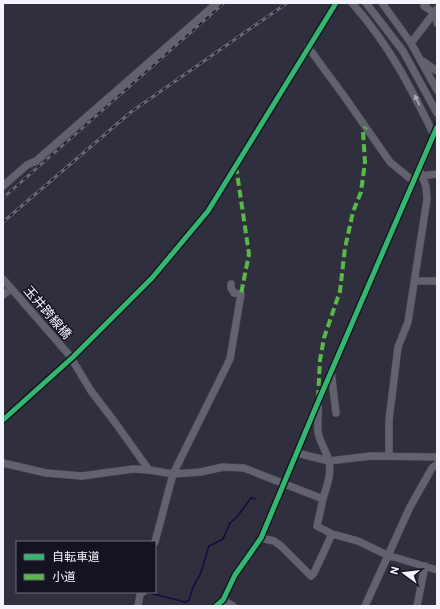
<svg xmlns="http://www.w3.org/2000/svg" width="440" height="609" viewBox="0 0 440 609" font-family="Cabin,'Noto Sans JP',sans-serif">
  <style>
    .lines { fill: none; stroke-linecap: round; stroke-linejoin: round }
    .stream { stroke: #170a41; stroke-width: 1.5 }
    .minor-casing { stroke: #4d4d58; stroke-width: 8 }
    .minor { stroke: #62626e; stroke-width: 7 }
    .rail-casing { stroke: #676773; stroke-width: 3 }
    .rail { stroke: #141420; stroke-width: 1.5; stroke-dasharray: 4.5; stroke-linecap: butt }
    .minor-bridge-casing { stroke: #4d4d58; stroke-width: 8; stroke-linecap: butt }
    .minor-bridge { stroke: #62626e; stroke-width: 7 }
    .quiet { stroke: #58b947; stroke-width: 4; stroke-dasharray: 8 4; stroke-linecap: butt }
    .cycleway-casing { stroke: #141420; stroke-width: 8 }
    .cycleway { stroke: #33b770; stroke-width: 5 }
    .oneway { fill: #aaaab6 }
    .labels { text-anchor: middle; dominant-baseline: central; stroke-width: 3; stroke-linejoin: round; paint-order: stroke }
    .street-label { font-size: 13px; fill: #f3f3fe; stroke: #141420 }
  </style>
  <rect width="100%" height="100%" fill="#302f3e"/>
  <g class="lines">
    <path class="stream" d="M142,600L146,592L185,602L189,600L193,587L200,575L209,546L223,539L230,523L237,517L251,498L256,499"/>
    <g class="minor-casing">
      <path id="minor" d="M352,3C388,43 410,86 434,135
        M366,3L403,51L437,113
        M382,3L411,43L437,90
        M426,3L424,6L434,13
        M435,11L437,23
        M411,43L437,9
        M308,47L344,96L390,162L413,181
        M424,62L437,71
        M421,176L437,174
        M3,186L27,165L36,161L217,3
        M415,281H437
        M3,295L8,291
        M331,371L336,413
        M3,420L73,357L152,278L208,211L336,3
        M114,421L149,470
        M297,453L329,461L371,456L437,457
        M389,456V420L398,347L408,322L427,199L426,186L419,169
        M3,463L46,473L82,476L133,469L149,470L173,474L201,472L223,467L244,468L323,499C326,488 332,474 329,462C327,452 320,443 318,432C317,424 319,414 318,404
        M332,534L358,541L387,555L437,570
        M261,538L274,541L281,546L311,576L314,573L332,534L317,526L323,499
        M155,542L173,474L230,359L241,294L234,293L231,288V284
        M223,600L233,606
        M138,606L140,595L143,592
        M216,606L223,600L235,575L261,538L318,402L437,127
        M365,606L410,507L432,468L437,464
        M417,606L425,566"/>
    </g>
    <use href="#minor" class="minor"/>
    <g class="rail-casing">
      <path id="rail" d="M3,198L224,3
        M3,222L131,112L287,3"/>
    </g>
    <use href="#rail" class="rail"/>
    <g class="minor-bridge-casing">
      <path id="minor-bridge" d="M3,279L70,356L91,391L114,421"/>
    </g>
    <use href="#minor-bridge" class="minor-bridge"/>
    <path class="quiet" d="M236,166L249,254L241,294
      M318,398L320,360L324,338L340,291L345,248L353,212L361,192L365,162L363,132L366,127"/>
    <g class="cycleway-casing">
      <path id="cycleway" d="M3,420L73,357L152,278L208,211L336,3
        M216,606L223,600L235,575L261,538L318,402L437,127"/>
    </g>
    <use href="#cycleway" class="cycleway"/>
  </g>
  <defs><path id="oneway-solid" d="M-6-.8H1V-3.2L6.5 0L1 3.2V.8H-6Z"/></defs>
  <use class="oneway" href="#oneway-solid" transform="translate(417 100) rotate(-116)"/>
  <g class="labels">
    <g class="street-label">
      <text transform="translate(48 312) rotate(49)">玉井跨線橋</text>
    </g>
  </g>
  <rect width="440" height="609" fill="none" stroke="#f3f3fe" stroke-width="8"/>
  <rect x="16" y="541" width="140" height="52" fill="#141420" stroke="#6d6d79"/>
  <rect x="24" y="554" width="20" height="6" fill="#33b770" stroke="#6d6d79"/>
  <text x="52" y="561" font-size="12" fill="#f3f3fe">自転車道</text>
  <rect x="24" y="574" width="20" height="6" fill="#58b947" stroke="#6d6d79"/>
  <text x="52" y="581" font-size="12" fill="#f3f3fe">小道</text>
  <g transform="translate(404 573) rotate(285)" stroke="#141420" stroke-width="3" paint-order="stroke">
  <path d="M0-3L7 15L0 10L-7 15Z" fill="#f3f3fe"/>
  <text y="-6" font-size="11" font-weight="bold" text-anchor="middle" fill="#f3f3fe">N</text>
  </g>
</svg>
